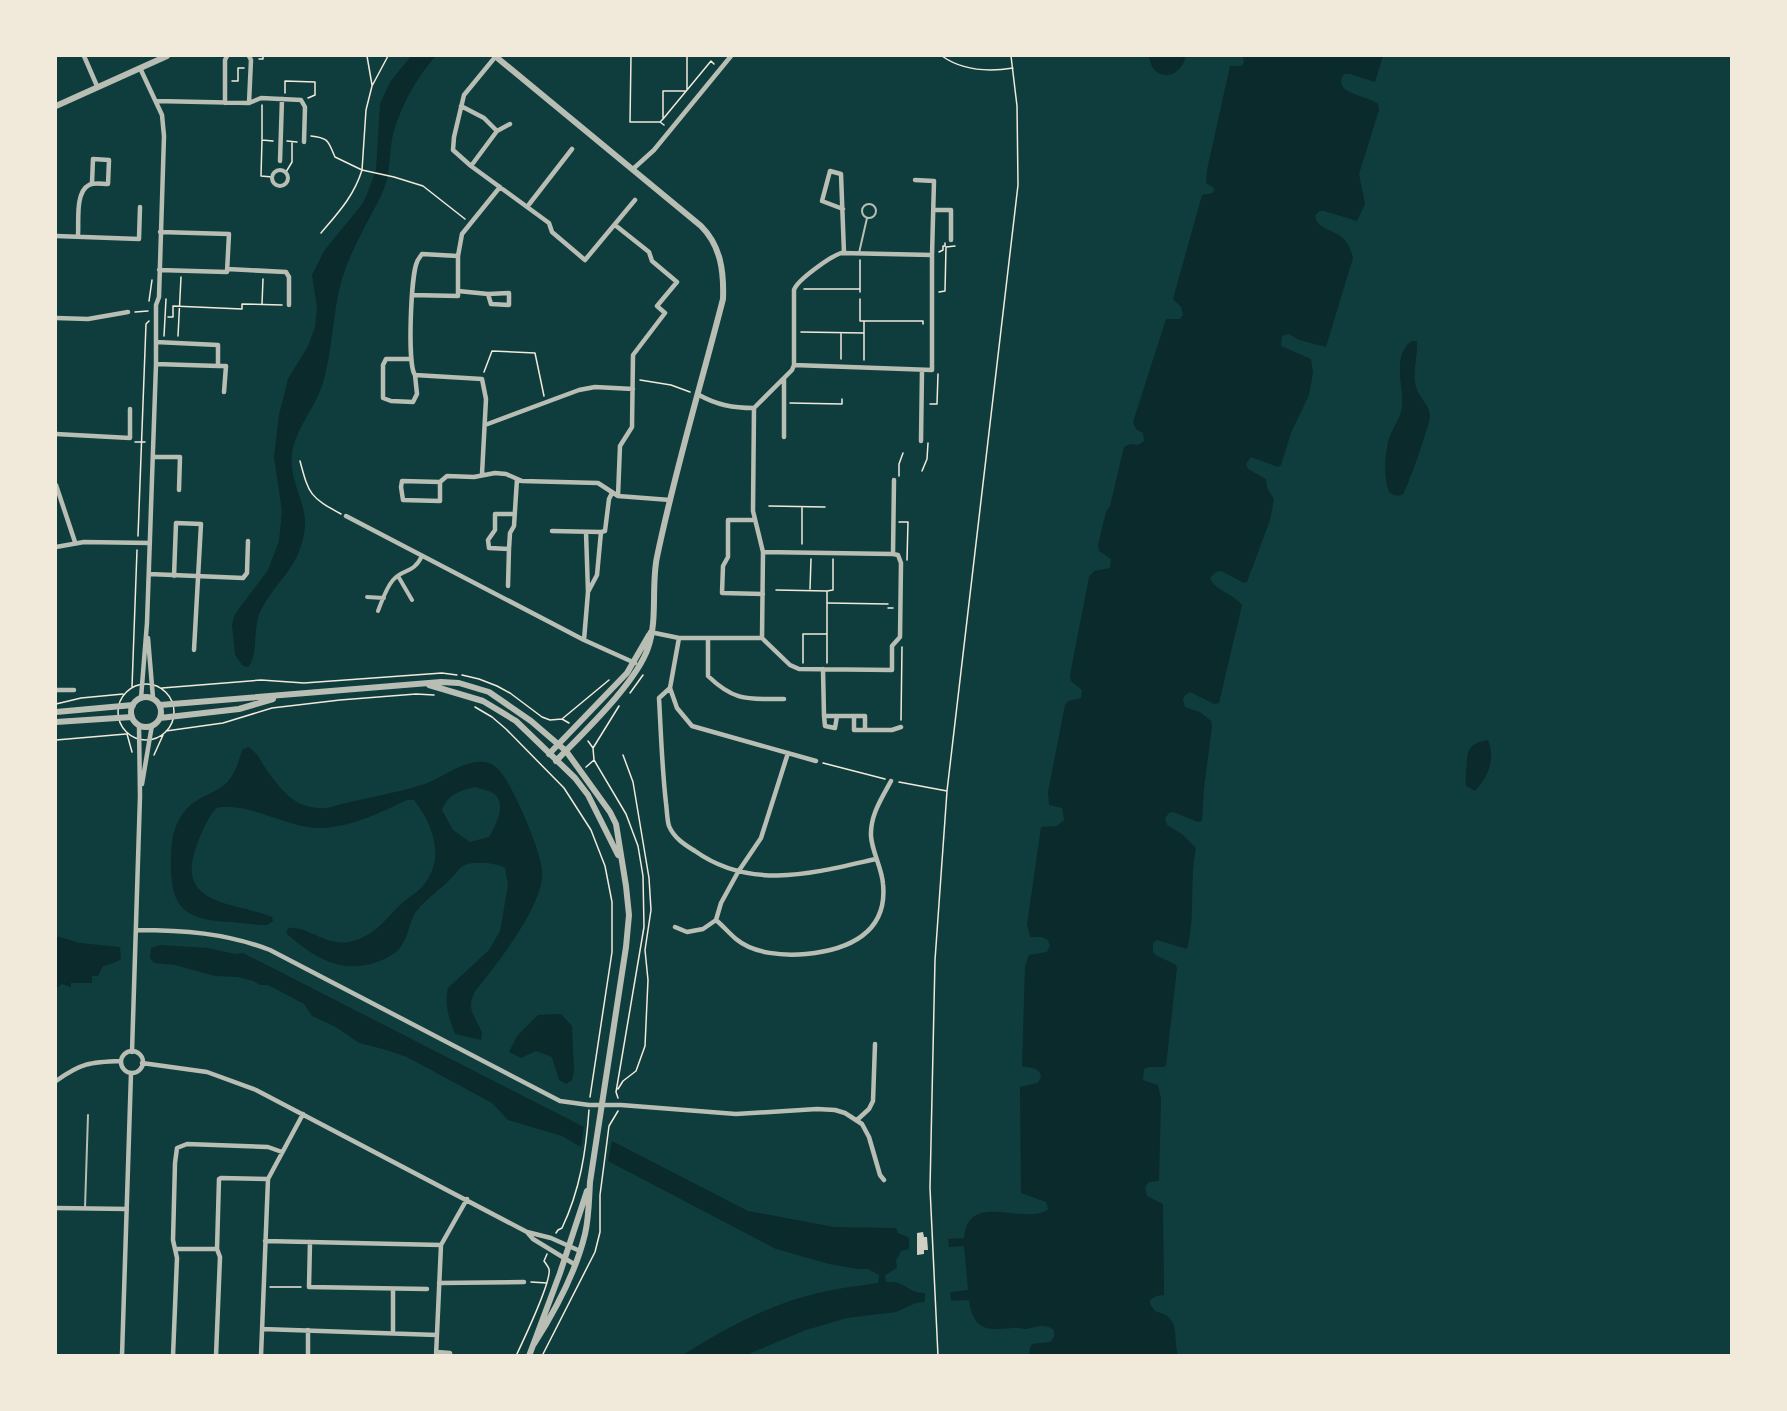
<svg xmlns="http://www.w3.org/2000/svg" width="1787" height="1411" viewBox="0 0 1787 1411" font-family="'PT Serif',serif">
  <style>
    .water { fill: #0a2a2b; fill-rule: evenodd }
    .building { fill: #cfcfc3 }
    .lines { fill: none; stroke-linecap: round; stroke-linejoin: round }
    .path { stroke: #f1e9da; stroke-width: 1.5 }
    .service { stroke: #b8beb3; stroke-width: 2 }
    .pedestrian { stroke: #b8beb3; stroke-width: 4 }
    .minor { stroke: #b8beb3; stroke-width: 4.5 }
    .tertiary { stroke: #b8beb3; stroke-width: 6 }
  </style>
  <rect width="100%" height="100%" fill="#0f3d3e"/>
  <path class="water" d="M411,56H436C418,74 397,113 392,139C390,152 390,166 387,179C384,191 378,202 372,213C361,234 349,256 342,279C332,314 333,351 322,386C315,407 298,426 293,448C286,479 307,500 305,527C301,567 277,579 261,610C252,627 259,655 248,667L243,666L235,655L232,624L235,614L268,570L279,541L282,511L274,457L279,415L288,379L308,346L315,327L317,308L312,275L324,251L363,203L367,194L376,170L380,104L390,82Z
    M1149,56H1186C1180,81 1152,82 1149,56Z
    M1238,56H1383L1375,82L1350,74H1344C1331,94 1367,95 1378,104L1379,110L1359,174L1365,204L1357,221L1324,211H1319L1315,216C1320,237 1345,223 1353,258L1326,347L1299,340L1289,334L1282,336L1281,346L1311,359L1313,373L1309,395L1291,433L1281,465L1278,467L1251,457L1246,464L1248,469L1266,479L1267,488L1274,499L1270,520L1247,582L1244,583L1221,571L1216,572L1210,578C1215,591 1233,593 1242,605L1219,703L1214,704L1190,692L1185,695L1183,700L1185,707L1200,712L1211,721L1212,727L1204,788L1202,821L1198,822L1173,812L1169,813L1165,818L1167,825L1182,834L1196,848C1189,881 1196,916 1187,949L1157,940L1153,943V952L1157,956L1175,964L1177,968L1166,1066C1159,1069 1152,1065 1144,1069L1143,1080L1158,1085L1161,1099L1159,1181L1149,1182L1145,1187L1147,1196L1163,1204L1164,1289V1295L1156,1296L1150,1300V1304L1155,1311C1182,1318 1172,1333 1178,1355H1029L1030,1348L1032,1344L1050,1342L1054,1337V1330C1044,1323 1037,1327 1026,1329C1022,1329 1017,1327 1012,1328C986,1331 973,1330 969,1300L951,1301L950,1292L968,1290L964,1246L949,1247L948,1239L964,1238C968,1189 1026,1227 1048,1209L1046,1202L1021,1193L1020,1087L1037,1083L1041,1078L1040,1073L1036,1069L1022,1066L1025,966L1029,955L1047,952L1050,946L1048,940L1042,937H1030L1027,925L1041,827L1057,826L1064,820L1062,808L1049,805L1048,792L1065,705L1068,701L1081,698L1082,690L1071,681L1070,675L1089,577L1094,571L1110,568L1111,559L1099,551L1098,545L1106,512L1110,506L1124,447L1130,444L1138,445L1144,441L1143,433L1136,429L1133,422L1166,319H1180L1183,315L1181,307L1173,299L1202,195L1213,193L1214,188L1206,183L1207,170L1230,66H1241L1244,63L1243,57Z
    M1412,341H1417C1418,356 1412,373 1416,387C1419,398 1430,405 1430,416C1430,425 1406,492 1403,494C1398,497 1394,495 1390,493C1383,482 1385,455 1388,442C1391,430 1400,420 1402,407C1404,387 1391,355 1412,341Z
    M1488,740C1496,759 1488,777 1475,791L1466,786C1465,781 1466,777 1466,772C1468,753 1465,744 1488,740Z
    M248,747C258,753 260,760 266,769C282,791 295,810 327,808C359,799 393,794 425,784C444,777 463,760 484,762C500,763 509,785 516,798C524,815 541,853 542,871C545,905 495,966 474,993C466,1012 476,1016 482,1033L481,1040L455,1034C449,1018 444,1005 448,988L489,950L500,931L508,885L505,868C497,863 475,861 465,865C461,866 458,871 455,874C443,888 426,898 415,913C409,923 409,934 403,943C398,953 388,958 377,962C341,975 313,957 286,933L288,928C309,926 324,946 349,942C370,938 383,923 397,908C404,900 414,895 422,887C446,860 434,826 414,800H407C378,814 347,829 315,828C284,826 245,801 216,808C206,820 198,840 194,854C179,907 240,903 272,917L273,921L267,925C254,925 242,923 230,922C183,920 170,907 171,860C171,842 173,826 184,812C197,795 218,794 229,780C236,772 239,760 242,750ZM476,787C480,789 487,790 491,792C509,801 496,825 489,837L470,842L453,830L442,810C448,794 461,790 476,787Z
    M56,936L80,943L120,947L121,959L114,963L103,966L98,976H92V983H71V987L62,984L56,988Z
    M160,945L208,948L235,954L243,953L584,1127L581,1147L562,1136L508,1120L492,1103L407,1057L383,1049L359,1043L336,1027L312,1016L304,1004L268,985H260L253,981L238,977L215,976L175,965L154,963L150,958L151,948Z
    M561,1014L572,1026L574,1072L572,1080L566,1084L559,1080L552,1057L536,1051L521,1058L509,1052L517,1036L538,1015Z
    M612,1141L748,1211L834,1227L896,1228L898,1233L909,1238V1249L901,1251L896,1261L897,1268L885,1275L886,1282C891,1282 897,1282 901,1284C910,1289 914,1293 925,1293V1302L916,1303L896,1312L847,1318L806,1330L746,1355H683C724,1329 770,1304 818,1293C838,1288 858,1286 878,1283L879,1275L868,1269H858L829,1264L776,1249L608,1161Z"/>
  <path class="building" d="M923,1232L924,1237H927L928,1250H924V1254L917,1255V1233Z"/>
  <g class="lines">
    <path class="path" d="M367,56L372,85
      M388,56L372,86L366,110L362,170L394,177L423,186L465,219
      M631,56L630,122H660
      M942,56C963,71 988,72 1013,68
      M259,59H263V56
      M232,81H238V68H244
      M687,90V56
      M285,93V81L315,82V95L308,98
      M262,105V139
      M663,118V91H685
      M664,125L660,122L663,119L711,61L714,64
      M311,136C330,138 328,142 335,157L362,170C354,196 338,213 321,233
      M287,141L297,142
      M286,172L292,162V143
      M272,177L261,176L262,140L273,141
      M939,252L943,250V246H945V243
      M804,289H860
      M860,292V260
      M939,292L945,291L946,247L955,246
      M860,299V321H923V324
      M149,301L152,280
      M262,304L263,279
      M135,312L148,311
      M168,317H173V306L242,309V304L282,305
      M801,332L864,333
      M164,336L166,299
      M178,336L181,277
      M841,359V333
      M864,360V321
      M484,372L492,351L535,353L544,396
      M640,380L671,385L690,392
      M790,403L842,404V399
      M930,404H937L938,374
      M135,442H145
      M300,461C309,495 310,497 341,514
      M922,471L927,459L928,443
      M899,476V464L903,453
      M769,506L825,507
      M899,522H908L907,560
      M138,536L146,324L149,321
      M802,544V507
      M810,589L811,559
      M776,590L827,591
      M828,603L888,604
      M888,608H893
      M803,663V634H826
      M827,663V591L833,590V559
      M462,675L479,679L497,686L510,693L542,717L550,720L562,719L569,723
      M118 712a28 28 0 1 1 56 0a28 28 0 1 1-56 0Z
      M132,687L137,550
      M162,688L261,680L304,683L442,673L457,675
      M630,693L643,675
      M56,704L81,698L123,694
      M475,707L492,717L506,729L564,788L591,830L605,866L612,902V952L590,1097
      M562,719L609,680
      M901,720L902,647
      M166,731L223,723L272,708L340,700L416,694L434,695
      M127,734L132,752
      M56,740L126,734
      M588,741L593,748L594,760L626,814L638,846L643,876L644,927L616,1092L618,1098
      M593,748L619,706
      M154,755L163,735
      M823,763L885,779
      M586,767L594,760
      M899,782L947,791
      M618,1089L623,1081L636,1071L645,1046L648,980L645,950L651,910L649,878L633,782L623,755
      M556,1233L558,1230L562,1228C580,1190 586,1152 589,1110
      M531,1282L547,1283
      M270,1287H301
      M516,1356C523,1341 552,1281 549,1269C548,1266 546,1264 544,1261L547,1254
      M542,1356L595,1252L600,1232V1195L609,1126L618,1111
      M938,1356L930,1188L935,960L947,791L1018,185L1017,106L1011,56"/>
    <path class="service" d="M862 211a7 7 0 1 1 14 0a7 7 0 1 1-14 0Z
      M859,253L867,218
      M85,1208L88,1115"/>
    <path class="pedestrian" d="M272 178a8 8 0 1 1 16 0a8 8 0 1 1-16 0Z
      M398,576L412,600
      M367,597L384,598
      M378,611C382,601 386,588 393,580C404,568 413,574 422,556"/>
    <path class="minor" d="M84,56L97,86
      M249,56L251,60L249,103
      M496,56L464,95L454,137L453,150L471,166L549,223L552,232L585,260L635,200
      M140,68L162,115L164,136L159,297L156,305V364L147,623L141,698
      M156,101L249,103L261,98L301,100L305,107L304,142
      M225,103V60L227,56
      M461,106L484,118L497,131L471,166
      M497,131L510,124
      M280,161L282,99
      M633,169L654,150L731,56
      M915,180L934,181L932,255
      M527,207L572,149
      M843,209L822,201L830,171L841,174L844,253
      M934,210H951V240
      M615,225L649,252L652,261L677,282L657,306L665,313L633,355L632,427L620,446L618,496
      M78,235C79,222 75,192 89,185C94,182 102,184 108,184L109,160L93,159L92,183
      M56,236L139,239L140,207
      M227,269L286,272L289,277V305
      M159,270L227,272L229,234L160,232
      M458,291L488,294L491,304L509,305V293L488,294
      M412,295L458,296V256
      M56,318L88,319L128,312
      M410,359H386L383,365V398L391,401L413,402L417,394L415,375
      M156,364L218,366V345L156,342
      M218,366H226L224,392
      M699,395C717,405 733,408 754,408
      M485,425L579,390L595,387L633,389
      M56,434L130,438V409
      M784,437V379
      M921,441L922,370
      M153,457H180L179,490
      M482,474L486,399L482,379L415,375C407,365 411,275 417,262C418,259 420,257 422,254L458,256L462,234L500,187
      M440,482V501L403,500L401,487L402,481L440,482L447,476L474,477L495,473L506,474L522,481L598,483L618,496L670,500
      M56,485L75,542
      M346,516L584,640L635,663
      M755,520H728V557L723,566L722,593L763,594
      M552,531L601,532L605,531L609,499L612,493
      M56,547L84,542L150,543
      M509,549L489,548L488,540L495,530V514H514
      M893,554L894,480
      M149,574L243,578L247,573L248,541
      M174,576L176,523L201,524L194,650
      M508,586L509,549L510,533L514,526L517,479
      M588,592L597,575L601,532
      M650,632L679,638H762L790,665L799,669L892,670V646L900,637L901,563L898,555L893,554L763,552
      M148,638L153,698
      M679,638L670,688L677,708L692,726L816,761
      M708,638V676C735,702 748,699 784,699
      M762,638L763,552L753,511L754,408L792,370L794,365L932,370V255L841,253C830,257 797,280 794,290V365
      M584,640L588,592L586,532
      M823,669L824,716H865V730H892L901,727
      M670,688L659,698C661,733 662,769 666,803C667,810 667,820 669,826C674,838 685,845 695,851C751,891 814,873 876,859
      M56,690H74
      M824,716L825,726L835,728L837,716
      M854,716V730H865
      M142,784L152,725
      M716,920C723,926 729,933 736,939C754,954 784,956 806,954C848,950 888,933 883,884C882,868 872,852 871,836C870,815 882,798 891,781
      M675,927L687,932L703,929L716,920L721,903L738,872L761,838L788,753
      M136,930C183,930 226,933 270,950L560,1101L589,1105H621L736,1114L817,1109L835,1110L845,1113L862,1124L869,1137L880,1175L884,1180
      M121 1062a11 11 0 1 1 22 0a11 11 0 1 1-22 0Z
      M132,1052L140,796L139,725
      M142,1063L207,1072L256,1090L527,1232
      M56,1081C81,1063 90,1062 121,1061
      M857,1120L869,1109L873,1101L875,1044
      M56,1208L127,1209
      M265,1241L441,1245
      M310,1242L309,1287L427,1289
      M175,1249H217
      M574,1264L533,1239L527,1232L551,1238L580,1251
      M439,1283L524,1282
      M262,1329L437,1335
      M393,1333V1289
      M437,1352L450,1353V1356
      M122,1356L131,1073
      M173,1356L177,1258L173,1240L175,1163L177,1148L187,1144L268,1147L282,1152
      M216,1356L220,1257L217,1249L219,1179L221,1178L268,1179
      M261,1356L268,1179L303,1114
      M308,1356V1330
      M436,1356L441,1245L467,1199"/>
    <path class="tertiary" d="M495,56L701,226C721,246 724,272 723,299C701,385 675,470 657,557C651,585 658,620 648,648C636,683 583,733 556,761
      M56,106L167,56
      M429,685L483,701L516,721L575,778L588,795L618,855
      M131 712a15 15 0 1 1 30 0a15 15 0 1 1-30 0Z
      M160,705L441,682L459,683L489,692L531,721L566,751L610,812L616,824L626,886L629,915L626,947L590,1182C589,1199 589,1217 585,1234C576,1272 555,1311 534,1344
      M56,712L133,705
      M160,718L239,709L273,699
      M56,722L132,717
      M549,754L627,673L649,635
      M529,1356L560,1273L587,1191"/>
  </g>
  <rect width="1787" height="1411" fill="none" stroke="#f1e9da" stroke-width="114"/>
</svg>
